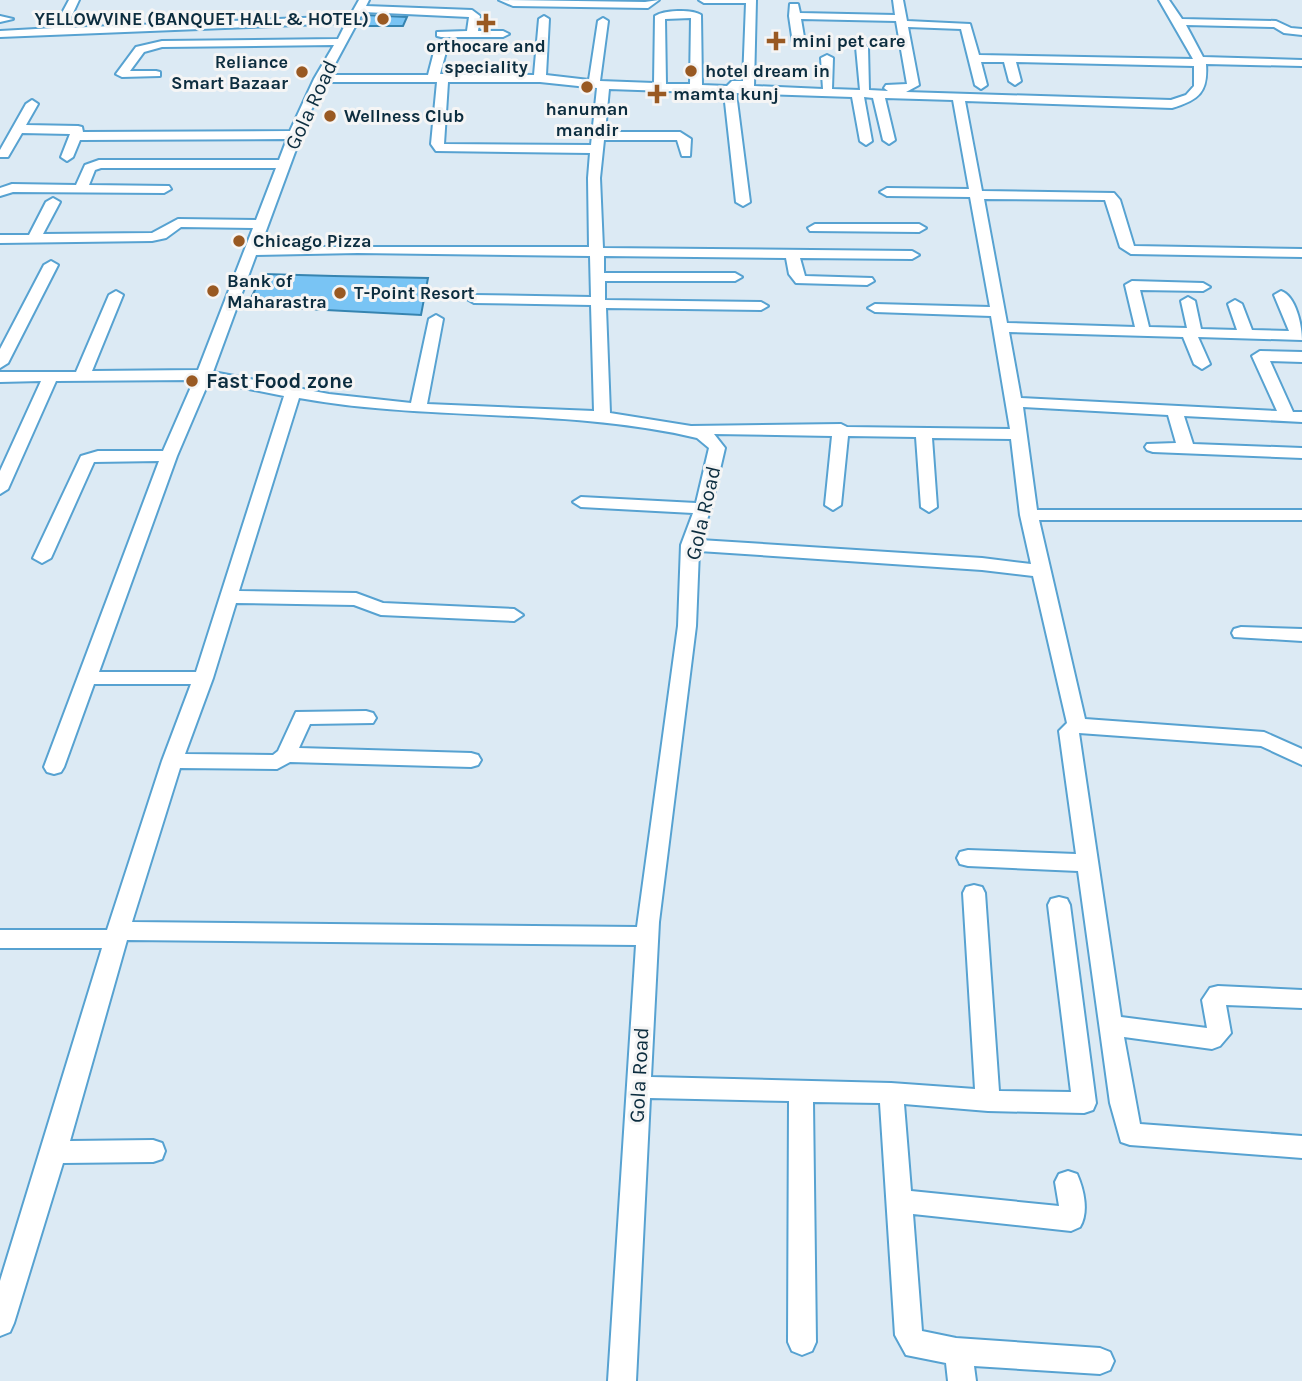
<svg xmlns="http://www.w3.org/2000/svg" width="1302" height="1381" viewBox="0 0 1302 1381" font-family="Karla,sans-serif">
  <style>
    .building { fill: #79c4f4; stroke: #3684b0; stroke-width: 2 }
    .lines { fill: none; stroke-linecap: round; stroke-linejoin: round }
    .minor-casing { stroke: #57a2d1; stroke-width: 4 }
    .minor { fill: #fff; fill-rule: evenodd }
    .poi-dot { fill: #995922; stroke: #f5f5f5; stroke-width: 2.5 }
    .labels { text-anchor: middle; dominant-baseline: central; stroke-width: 6; stroke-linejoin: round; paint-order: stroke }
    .far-poi-label { font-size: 18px; font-weight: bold; fill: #0c2d3f; stroke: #f5f5f5; text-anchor: start }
    .street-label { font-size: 21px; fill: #0c2d3f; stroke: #f5f5f5 }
    .poi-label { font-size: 21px; font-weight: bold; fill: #0c2d3f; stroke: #f5f5f5; text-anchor: start }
  </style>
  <rect width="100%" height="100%" fill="#dceaf4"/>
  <path class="building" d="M365,15L407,17L403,26H359Z
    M263,274L334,276L428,278L421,315L247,306Z"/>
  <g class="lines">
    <g class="minor-casing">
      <path id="minor" d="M69,0H79L66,28L350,16L359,0H369L366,6L472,10L480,16L478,31H503L509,34L503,37H441L437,36V32L467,31L469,17L363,12L329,75H428L435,48L441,45L447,48L440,74L534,75L539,19L544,16L549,19L546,75L589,80L598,21L603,18L608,21L600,81L654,83L655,16C664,10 692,9 701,15L702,85L727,86L732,81H743L746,3H704L699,0H756L754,86L823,89L821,58L827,55L833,58L832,89L860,90L856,47L862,44L868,47L869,90L888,91L884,88L886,85L907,84L896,21L801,19L805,43L799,46L793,43L789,16L790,4H798L800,13L895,15L893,0H903L907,21L970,24L979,55L1193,59L1159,0H1169L1182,19L1276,21L1291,28L1302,29V35L1284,33L1274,27L1186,25L1203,57L1302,60V66L1206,64C1208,92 1199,100 1172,108L965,101L982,191L1114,193L1120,200L1134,246L1302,249V257L1131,254L1120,247L1105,200L984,199L1007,323L1135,327L1125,285L1132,281L1203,283L1210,287L1203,291L1140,290L1149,327L1187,328L1181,301L1188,297L1195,301L1201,329L1237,330L1228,304L1235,300L1242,304L1252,330L1289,331L1274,295L1281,291C1296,296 1302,326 1302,340L1198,337L1210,364L1202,369L1194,364L1183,337L1009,332L1021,398L1277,411L1252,356L1260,351L1302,352V362L1270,361L1293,412H1302V422L1184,416L1193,444L1302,448V458L1153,452L1147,450L1145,447L1147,444L1176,443L1168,415L1023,407L1037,510H1302V520H1039L1085,719L1264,732L1302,749V765L1261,746L1079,733L1121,1017L1207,1028L1202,1000L1210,988L1218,986L1302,990V1008L1226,1005L1231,1033L1220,1046L1212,1049L1124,1037L1140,1124L1302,1136V1158L1130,1145L1121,1142L1110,1103L1078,871L968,866L960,864L957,858L960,852L968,850L1076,854L1059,731L1067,723L1033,576L982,570L699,551L696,626L659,922L651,1077L891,1083L975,1089L963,893L966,887L974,885L982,887L985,893L999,1091L1071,1092L1048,905L1051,899L1059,897L1067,899L1070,905L1096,1103L1093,1110L1084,1113L988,1111L904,1104L911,1191L1059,1206L1055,1182L1059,1174L1068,1171L1077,1174C1084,1190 1089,1212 1080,1227L1071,1231L913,1214L922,1331L956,1338L1100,1348L1110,1352L1114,1361L1110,1370L1100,1374L974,1366L976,1381H948L946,1363L906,1355L895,1335L880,1103L813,1102L816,1342L812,1351L802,1355L792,1351L788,1342L789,1101L650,1098L636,1381H608L636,945L127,940L70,1141L153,1140L162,1143L165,1151L162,1159L153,1162L63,1163L14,1323L10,1332L0,1336V1281L102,948H0V930H107L162,761L191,684H94L64,767L61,772L54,774L47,772L44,767L159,461L94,462L51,558L42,563L33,558L81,456L98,451H163L194,380L56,381L8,489L0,494V471L41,381L0,382V372H76L109,295L116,291L123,295L92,371L198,370L253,228L181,227L166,238L152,241L0,243V235H29L46,202L53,198L60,202L43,234L152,233L178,219L256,220L276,168H101L95,170L89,185L169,186L171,189L164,193L13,192L0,196V188L12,184L76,185L85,165L99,160H279L287,139L80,140L73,157L67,161L61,157L70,134L22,133L8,157H0V150L26,104L32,100L38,104L26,125L78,126L82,127L83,132L290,131L314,79L334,45L162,47L144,52L130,71H156L160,72V76L122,77L116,74L136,47L162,41L338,39L346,23L0,37V31L54,28ZM691,18L690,84H666L665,19ZM908,27L961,29L975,85L981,89L987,85L981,62H1004L1009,81L1015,85L1021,81L1016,62L1194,66V86L1186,95L1171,100L906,92L919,85ZM326,82H437L431,144L436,151L590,153L588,178L589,247H260L309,114ZM448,82H540L597,88L591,145L444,144ZM609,89L724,93L736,202L743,206L750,202L736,93L852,97L860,141L866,145L872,141L864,97L873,98L883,140L889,144L895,140L885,98L953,100L969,189L887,188L880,192L887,196L970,197L990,307L875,304L868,308L875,312L991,316L1010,429L847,427L841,424L691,426L610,413L606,308L761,310L768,306L761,302L605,300V281H735L742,277L735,273H604V256L786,258L789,274L796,283L867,285L874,281L872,278L805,276L800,258L912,259L919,255L912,251L603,248L600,178L604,140H677L682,156H690L691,139L680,132H605ZM358,253L590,256L591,297L474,295L467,299L474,303L591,305L594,411L427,404L443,319L436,315L429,319L411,403L329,394L213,372L256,255ZM209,381L284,396L196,672H99L177,456ZM299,398C431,422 567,407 697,438L709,448L696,503L581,497L573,502L581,507L693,513L681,545L678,626L637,927L132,922L180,768L277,769L290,762L471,767L478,765L481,760L478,755L471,753L299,748L310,724L373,723L376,718L373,713L366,711L296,712L278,751L273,755L185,754L213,678L236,603L354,605L381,615L514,621L523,615L514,609L383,603L356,593L239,591ZM714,434L832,436L825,505L833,510L841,505L848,436L916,437L921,507L929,512L937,507L932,438L1011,439L1020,515L1031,564L982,558L700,540L711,508L725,448Z
        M499,0L645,2L659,0L648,8L513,6Z
        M0,16L13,19L0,22Z
        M815,224H919L926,228L919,232L810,231L808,228Z
        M51,261L58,265L8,363L0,368V349L44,265Z
        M1241,627L1302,629V641L1234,637L1232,633L1234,629Z"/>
    </g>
    <use href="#minor" class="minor"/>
  </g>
  <g class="poi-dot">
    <circle cx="383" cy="19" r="7"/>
    <path d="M482.5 12.5h7v7h7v7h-7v7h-7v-7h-7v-7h7z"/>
    <path d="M772.5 30.5h7v7h7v7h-7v7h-7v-7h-7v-7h7z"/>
    <circle cx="691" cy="71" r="7"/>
    <circle cx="302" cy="72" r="7"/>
    <circle cx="587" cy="87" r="7"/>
    <path d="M653.5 83.5h7v7h7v7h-7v7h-7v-7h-7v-7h7z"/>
    <circle cx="330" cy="116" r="7"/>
    <circle cx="239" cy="241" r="7"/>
    <circle cx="213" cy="291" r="7"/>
    <circle cx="340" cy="293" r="7"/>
    <circle cx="192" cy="381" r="7"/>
  </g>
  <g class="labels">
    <g class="far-poi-label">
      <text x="369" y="19" text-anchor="end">YELLOWVINE (BANQUET HALL &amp; HOTEL)</text>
      <text x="792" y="41">mini pet care</text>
      <text x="486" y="46" text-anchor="middle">orthocare and<tspan x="486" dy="21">speciality</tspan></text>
      <text x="288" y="62" text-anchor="end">Reliance<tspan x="288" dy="21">Smart Bazaar</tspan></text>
      <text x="705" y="71">hotel dream in</text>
      <text x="673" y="94">mamta kunj</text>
      <text x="587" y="109" text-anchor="middle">hanuman<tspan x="587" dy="21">mandir</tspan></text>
      <text x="344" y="116">Wellness Club</text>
      <text x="253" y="241">Chicago Pizza</text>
      <text x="227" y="281">Bank of<tspan x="227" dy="21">Maharastra</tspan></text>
      <text x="354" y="293">T-Point Resort</text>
    </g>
    <g class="street-label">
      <text transform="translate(311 105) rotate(-65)">Gola Road</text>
      <text transform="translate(703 513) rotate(-77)">Gola Road</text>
      <text transform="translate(639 1075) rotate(-87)">Gola Road</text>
    </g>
    <g class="poi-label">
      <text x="206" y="381">Fast Food zone</text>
    </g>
  </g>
</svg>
